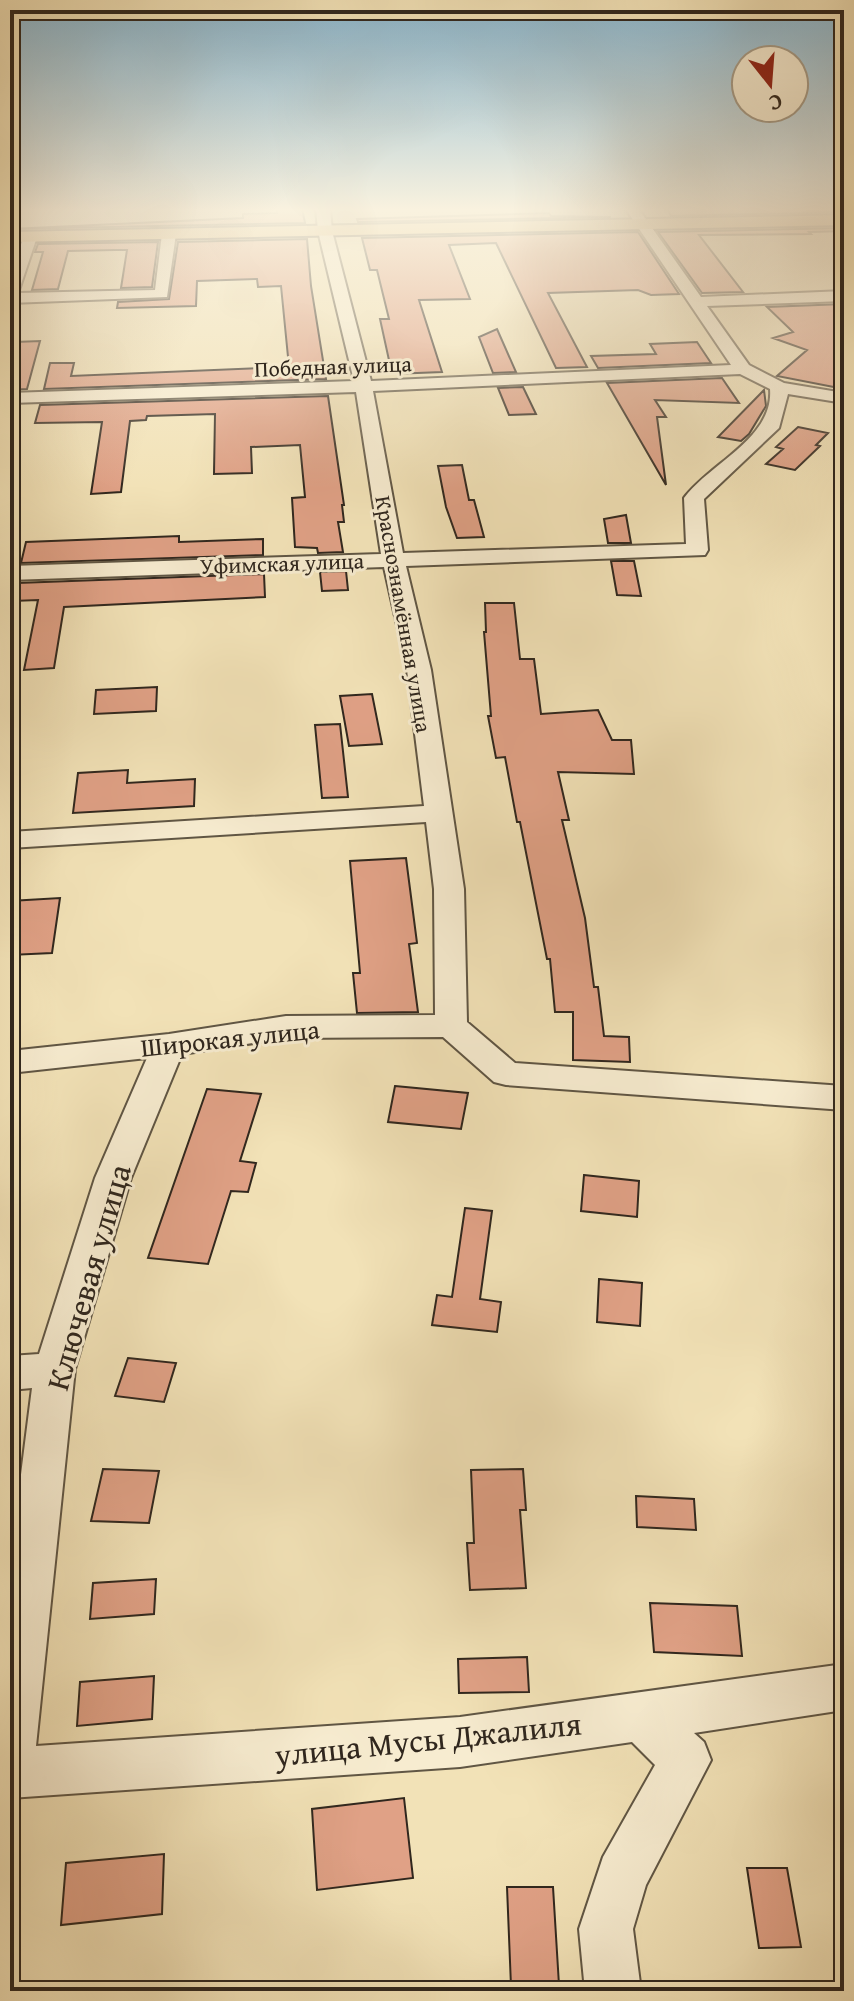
<svg xmlns="http://www.w3.org/2000/svg" width="854" height="2001" viewBox="0 0 854 2001" font-family="'Gentium Book Plus',serif">
  <style>
    .building { fill: #e0a186; stroke: #30271e; stroke-width: 2 }
    .lines { fill: none; stroke-linecap: round; stroke-linejoin: round }
    .minor-casing { stroke: #605644; stroke-width: 4 }
    .major-casing { stroke: #30271e; stroke-width: 4 }
    .minor { fill: #f7ecd0; fill-rule: evenodd }
    .major { fill: #e9c17c; fill-rule: evenodd }
    .labels { text-anchor: middle; dominant-baseline: central; stroke-width: 6; stroke-linejoin: round; paint-order: stroke }
    .far-street-label { font-size: 22px; fill: #30271e; stroke: #f7ecd0 }
    .street-label { font-size: 26px; fill: #30271e; stroke: #f7ecd0 }
    .near-street-label { font-size: 32px; fill: #30271e; stroke: #f7ecd0 }
  </style>
  <rect width="100%" height="100%" fill="#f2e2b7"/>
  <filter id="stains"><feTurbulence type="fractalNoise" baseFrequency=".0025" numOctaves="4"/><feColorMatrix values="0 0 0 0 .2 0 0 0 0 .09 0 0 0 0 .02 0 0 0 .5 -.17"/></filter>
  <radialGradient id="worn" r=".72"><stop offset=".6" stop-color="#630" stop-opacity="0"/><stop offset="1" stop-color="#630" stop-opacity=".3"/></radialGradient>
  <path class="building" d="M277,208H302L305,223L10,229L243,218V214L277,213Z
    M666,208H844V212L671,216Z
    M549,213L551,216L611,217L358,222L357,219Z
    M844,228V231L809,232L811,234L699,235L743,292L702,293L658,232Z
    M638,232L679,294L651,295L638,290L548,293L587,367L556,368L496,243L449,245L470,299L419,300L442,372L392,374L380,319H389L377,270H370L362,238Z
    M307,239L311,286L326,379L44,389L50,363H74L71,376L289,367L281,286L258,287L257,279L197,281L196,306L117,308L118,302L169,299L178,242Z
    M158,242L152,287L121,288L127,250H115L68,251L58,289L32,290L43,252H35L38,244Z
    M844,304V389L777,376L807,350L773,338L793,332L767,307Z
    M497,329L516,372L493,373L479,337Z
    M40,341L27,389L10,390V359L15,342Z
    M697,342L711,363L598,368L591,356L656,354L650,344Z
    M722,378L739,403L655,400L666,417H657L666,485L607,383Z
    M523,387L536,414L509,415L498,388Z
    M764,390L766,406L749,434L741,441L718,437Z
    M328,396L344,505H342L344,522H338L343,552L318,553L317,548L295,547L292,498L305,497L300,445L251,447L252,473L214,474L215,414L147,416L146,420L130,421L121,492L91,494L102,422L35,423L40,405Z
    M798,427L828,433L816,445L820,446L795,470L766,464L783,449L776,447Z
    M462,465L469,500H474L484,537L457,538L446,507L438,466Z
    M626,515L631,543H608L604,519Z
    M179,536V542L263,539V555L21,563L26,542Z
    M611,561H634L641,596L617,595Z
    M346,571L348,590L322,591L320,572Z
    M264,574L265,597L64,607L54,668L24,670L38,600L13,601L17,583Z
    M485,603H514L520,659H534L541,714L598,710L612,740H631L634,774L558,772L569,820H562L585,918L594,987H598L604,1036L629,1037L630,1062L573,1060V1012H555L550,959H547L520,822H517L505,757L496,758L488,716H491L484,632H486Z
    M157,687L156,711L94,714L96,690Z
    M372,694L382,744L349,746L340,696Z
    M340,724L348,797L322,798L315,725Z
    M128,770L127,783L195,779L194,806L73,813L78,773Z
    M406,858L417,943L409,944L418,1012L357,1013L353,973H360L350,861Z
    M60,898L52,953L10,955V901Z
    M395,1086L468,1093L461,1129L388,1122Z
    M207,1089L261,1094L240,1161L256,1163L248,1192L231,1191L208,1264L148,1258Z
    M584,1175L639,1181L637,1217L581,1211Z
    M465,1208L492,1211L480,1299L501,1302L497,1332L432,1325L437,1295L452,1297Z
    M599,1279L642,1283L640,1326L597,1322Z
    M128,1358L176,1363L164,1402L115,1396Z
    M103,1469L159,1471L149,1523L91,1521Z
    M523,1469L526,1510H520L526,1588L470,1590L467,1543H474L471,1470Z
    M636,1496L694,1499L696,1530L637,1527Z
    M156,1579L154,1614L90,1619L93,1583Z
    M650,1603L737,1606L742,1656L654,1652Z
    M527,1657L529,1692L459,1693L458,1659Z
    M154,1676L152,1719L77,1726L80,1682Z
    M404,1798L413,1878L317,1890L312,1809Z
    M164,1854L162,1914L61,1925L66,1863Z
    M747,1868H787L801,1947L759,1948Z
    M507,1887H553L559,1985L511,1986Z"/>
  <g class="lines">
    <g class="minor-casing">
      <path id="minor" d="M316,208H330L332,231L371,381L731,365L625,208H638L701,297L844,291V301L707,306L749,365L784,383L844,393V403L788,394L779,428L704,499L708,550L705,555L406,566L431,670L464,889L467,1022L515,1063L844,1086V1110L506,1085L494,1082L443,1037L286,1038L182,1054L131,1178L75,1369L36,1746L460,1717L844,1664V1710L694,1733L704,1742L711,1760L646,1885L633,1929L641,1991H585L579,1929L603,1857L655,1765L632,1742L460,1767L10,1798V1561L32,1388L10,1390V1356L39,1354L95,1178L147,1058L10,1073V1051L169,1034L286,1016L435,1015L434,889L426,822L10,848V832L424,806L407,670L384,567L10,580V566L381,554L356,392L10,403V393L354,381L318,231ZM740,374L770,389C774,438 710,463 684,498L686,544L403,553L373,391Z
        M169,230L176,234L167,297L10,303V274L25,234L37,237L18,293L155,290L162,234Z"/>
    </g>
    <g class="major-casing">
      <path id="major" d="M844,215V225L10,242V232Z"/>
    </g>
    <use href="#minor" class="minor"/>
    <use href="#major" class="major"/>
  </g>
  <linearGradient id="sky" x2="0" y2="1"><stop stop-color="#89b8d2"/><stop offset="0.43" stop-color="#f9f2df"/><stop offset="1" stop-color="#f9f2df" stop-opacity="0"/></linearGradient>
  <rect width="854" height="488" fill="url(#sky)"/>
  <g class="labels">
    <g class="far-street-label">
      <text transform="translate(333 366) rotate(-2)">Победная улица</text>
      <text transform="translate(282 563) rotate(-2)">Уфимская улица</text>
      <text transform="translate(404 614) rotate(80)">Краснознамённая улица</text>
    </g>
    <g class="street-label">
      <text transform="translate(230 1038) rotate(-6)">Широкая улица</text>
    </g>
    <g class="near-street-label">
      <text transform="translate(88 1277) rotate(-74)">Ключевая улица</text>
      <text transform="translate(428 1739) rotate(-6)">улица Мусы Джалиля</text>
    </g>
  </g>
  <rect width="854" height="2001" fill="none" stroke="#f2e2b7" stroke-width="40"/>
  <rect x="12" y="12" width="830" height="1977" fill="none" stroke="#30271e" stroke-width="4"/>
  <rect x="20" y="20" width="814" height="1961" fill="none" stroke="#30271e" stroke-width="2"/>
  <g transform="translate(770 84) rotate(163)"><circle r="38" fill="#f7ecd0" stroke="#a79d89" stroke-width="2"/>
  <path d="M0-6L14 30L0 20L-14 30Z" fill="#8f2418"/>
  <text y="-12" font-size="22" font-weight="bold" text-anchor="middle" fill="#30271e">С</text>
  </g>
  <rect width="100%" height="100%" filter="url(#stains)"/>
  <rect width="100%" height="100%" fill="url(#worn)"/>
</svg>
